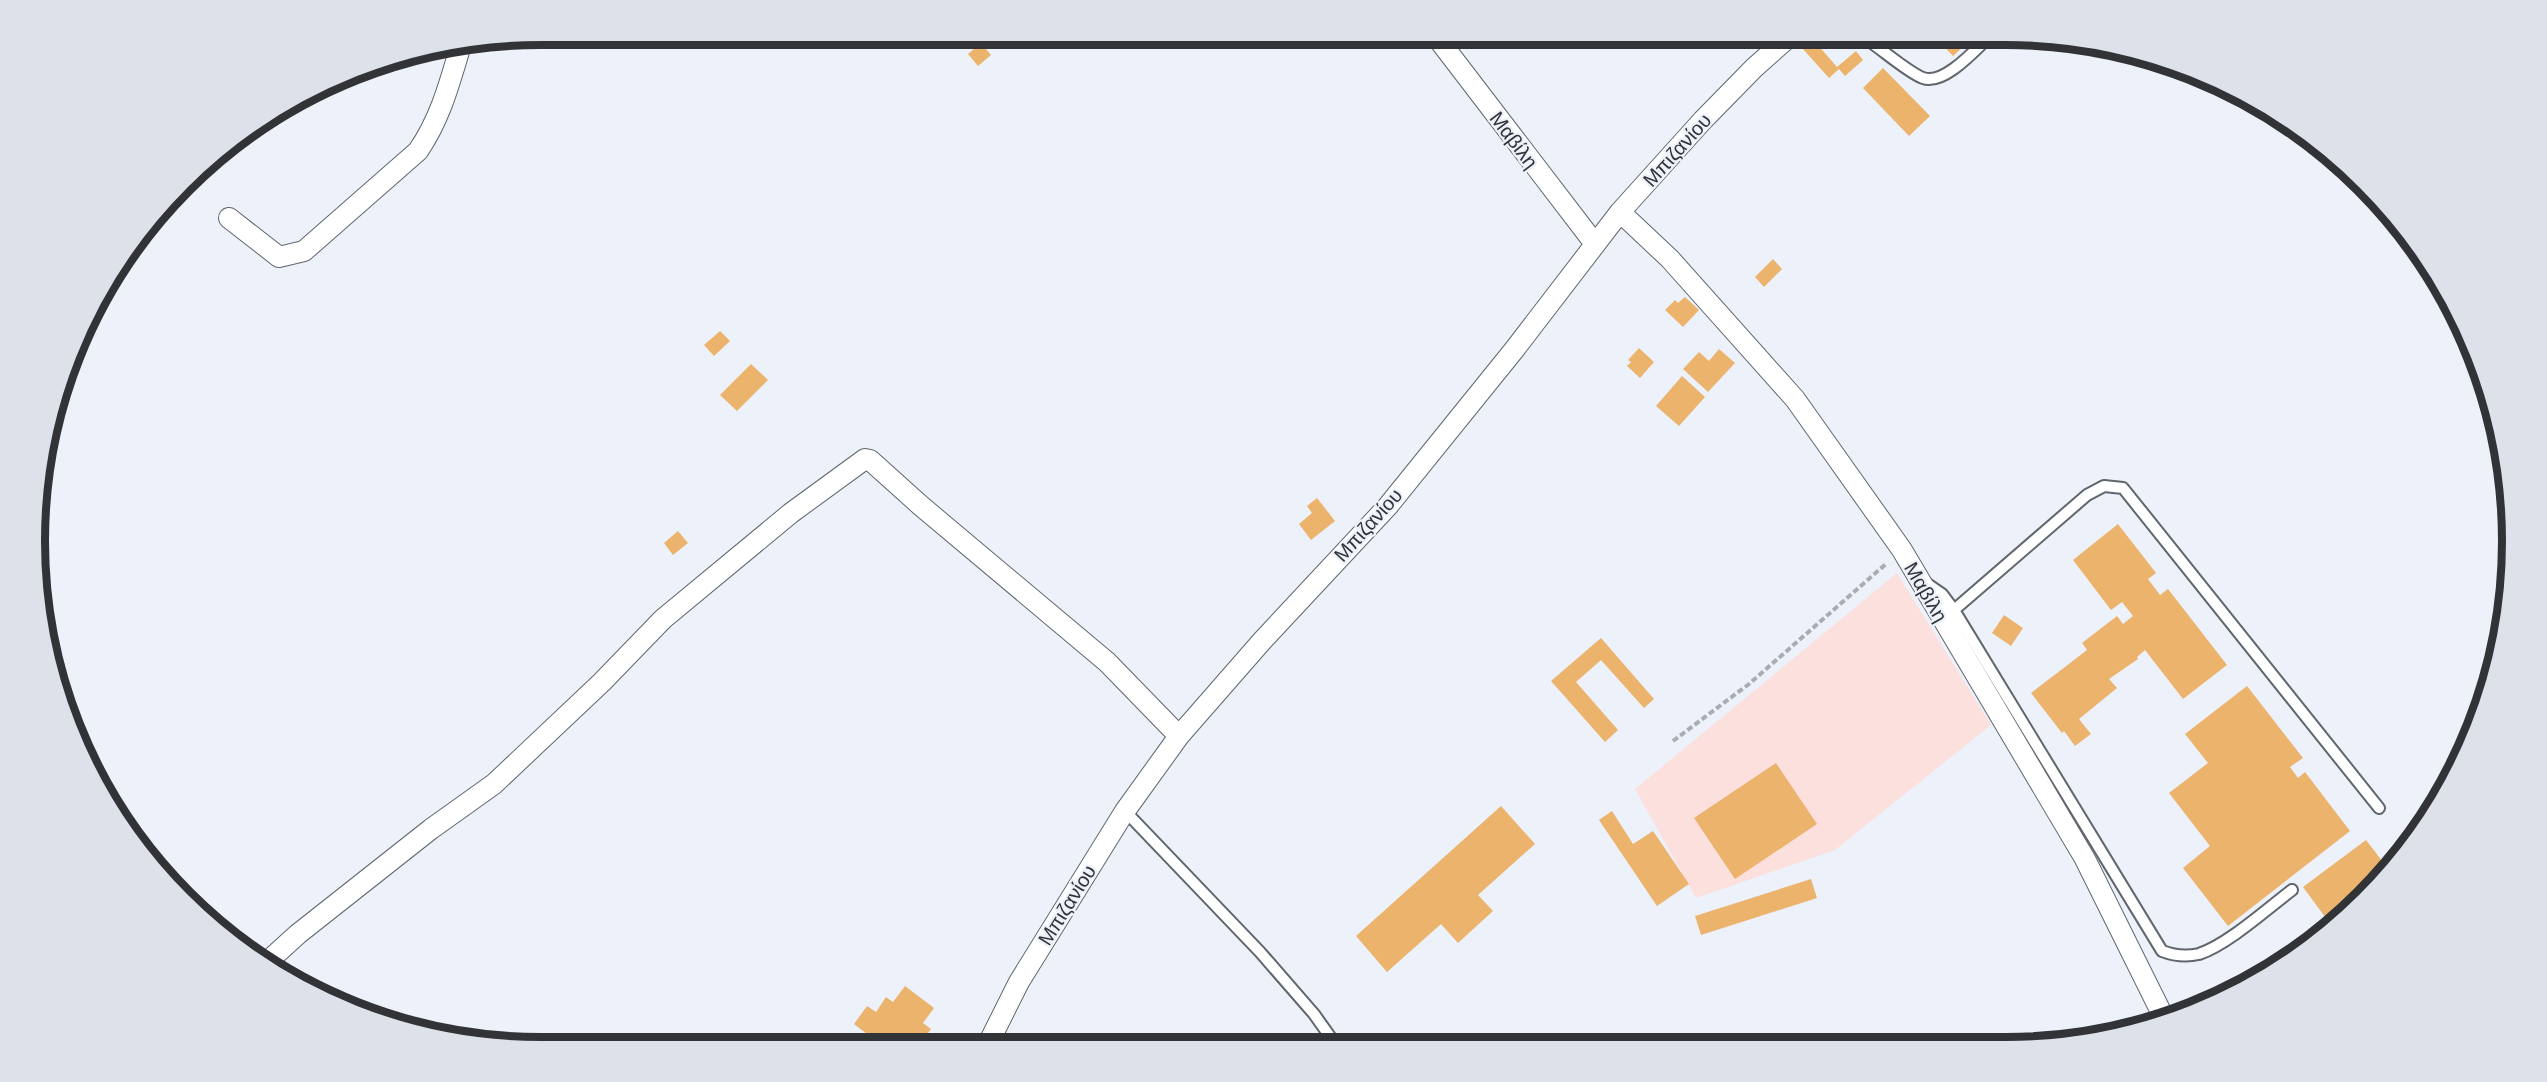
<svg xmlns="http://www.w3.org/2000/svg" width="2547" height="1082" viewBox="0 0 2547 1082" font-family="Helvetica,sans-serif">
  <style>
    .commercial { fill: #fbe0de }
    .building { fill: #ecb36d }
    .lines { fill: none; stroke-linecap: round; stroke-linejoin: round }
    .lane-casing { stroke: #61666d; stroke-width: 14 }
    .street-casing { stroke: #61666d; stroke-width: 22 }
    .path { stroke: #a8acb3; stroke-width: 4; stroke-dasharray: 6 3; stroke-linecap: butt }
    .lane { stroke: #fff; stroke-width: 10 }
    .street { stroke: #fff; stroke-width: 20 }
    .labels { text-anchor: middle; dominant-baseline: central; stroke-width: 4.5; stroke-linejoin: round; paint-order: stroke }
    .street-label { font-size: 20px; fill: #313336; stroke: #ecf1fa }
    .rim { fill: none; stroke: #313336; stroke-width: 8 }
  </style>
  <rect width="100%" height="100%" fill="#ecf1fa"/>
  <path class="commercial" d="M1897,573L1991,725L1835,850L1696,898L1635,789Z"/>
  <path class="building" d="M687,35H706L710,39L699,48Z
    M1799,35H1809L1837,67L1856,51L1863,60L1845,76L1839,69L1829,78L1794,39Z
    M1933,35H1976L1953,56Z
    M981,43L991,55L978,66L968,54Z
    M1883,68L1930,116L1909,136L1863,88Z
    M1773,259L1782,269L1764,287L1755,277Z
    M1685,297L1699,310L1683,327L1665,310L1675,300L1678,303Z
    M720,331L730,341L714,356L704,345Z
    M1639,348L1654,362L1640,378L1627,366L1631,362L1628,360Z
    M1719,349L1735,363L1708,392L1683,369L1699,352L1709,361Z
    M751,364L768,380L737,411L720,395Z
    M1682,376L1705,397L1679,426L1656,406Z
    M1317,498L1335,521L1311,540L1299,524L1312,513L1307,506Z
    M2118,524L2156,573L2148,579L2160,595L2168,589L2227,665L2183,699L2145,650L2137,657L2138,659L2109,679L2117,688L2079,719L2091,734L2075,746L2064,731L2062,733L2031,693L2087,650L2082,643L2117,616L2123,624L2133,616L2122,602L2111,610L2073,560Z
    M678,531L688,543L673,555L664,543Z
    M2004,615L2023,628L2011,646L1992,633Z
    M1601,638L1654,699L1644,708L1601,660L1576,682L1618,730L1605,742L1551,681Z
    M2247,686L2303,758L2290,767L2298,778L2305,772L2350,831L2228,926L2183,868L2210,846L2169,793L2208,763L2185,734Z
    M1776,763L1817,824L1735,879L1694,818Z
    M1501,806L1535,844L1478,895L1493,911L1458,943L1441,924L1387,972L1356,936Z
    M1612,811L1633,844L1653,831L1689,884L1657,906L1599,820Z
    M2366,840L2386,866L2331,925L2303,887Z
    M1811,879L1817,898L1701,935L1695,916Z
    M905,986L934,1008L923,1023L931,1029L920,1044L924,1046L884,1047L854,1024L867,1006L876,1012L886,997L893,1002Z"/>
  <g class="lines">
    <g class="lane-casing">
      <path id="lane" d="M1865,35L1869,41C1884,51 1909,73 1923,78C1944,86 1977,48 1991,35
        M1926,583L1942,594L1954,610L2162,951C2175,956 2186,957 2199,954C2227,945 2267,909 2292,890
        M1954,610L2087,495L2104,486L2123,488L2379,808
        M1125,811L1260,952L1314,1014L1336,1045"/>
    </g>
    <g class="street-casing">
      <path id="street" d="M1435,35L1595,244
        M1620,212L1670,259L1795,399L1902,550L2085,859L2164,1018
        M229,218L279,257L304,251L418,151C440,119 449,85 460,48
        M265,964L298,934L431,829L494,784L602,682L663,619L791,513L865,459L870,460L920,505L1107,662L1179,736
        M987,1046L1019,982L1125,811L1179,736L1262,641L1388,506L1514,350L1620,212L1703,120L1754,68L1791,35"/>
    </g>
    <path class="path" d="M1673,741L1749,684L1887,563"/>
    <use href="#lane" class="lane"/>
    <use href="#street" class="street"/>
  </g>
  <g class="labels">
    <g class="street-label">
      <text transform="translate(1514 140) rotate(53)">Μαβίλη</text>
      <text transform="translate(1677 150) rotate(-48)">Μπιζανίου</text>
      <text transform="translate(1368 525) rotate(-48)">Μπιζανίου</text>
      <text transform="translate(1926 592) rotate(60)">Μαβίλη</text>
      <text transform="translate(1067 905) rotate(-58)">Μπιζανίου</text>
    </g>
  </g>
  <path d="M0 0H2547V1082H0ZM541 45H2006A496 496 0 0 1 2502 541V541A496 496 0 0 1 2006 1037H541A496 496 0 0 1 45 541V541A496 496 0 0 1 541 45Z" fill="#dde2ea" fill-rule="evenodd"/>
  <path class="rim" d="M541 45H2006A496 496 0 0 1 2502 541V541A496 496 0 0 1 2006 1037H541A496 496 0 0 1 45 541V541A496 496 0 0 1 541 45Z"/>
</svg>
